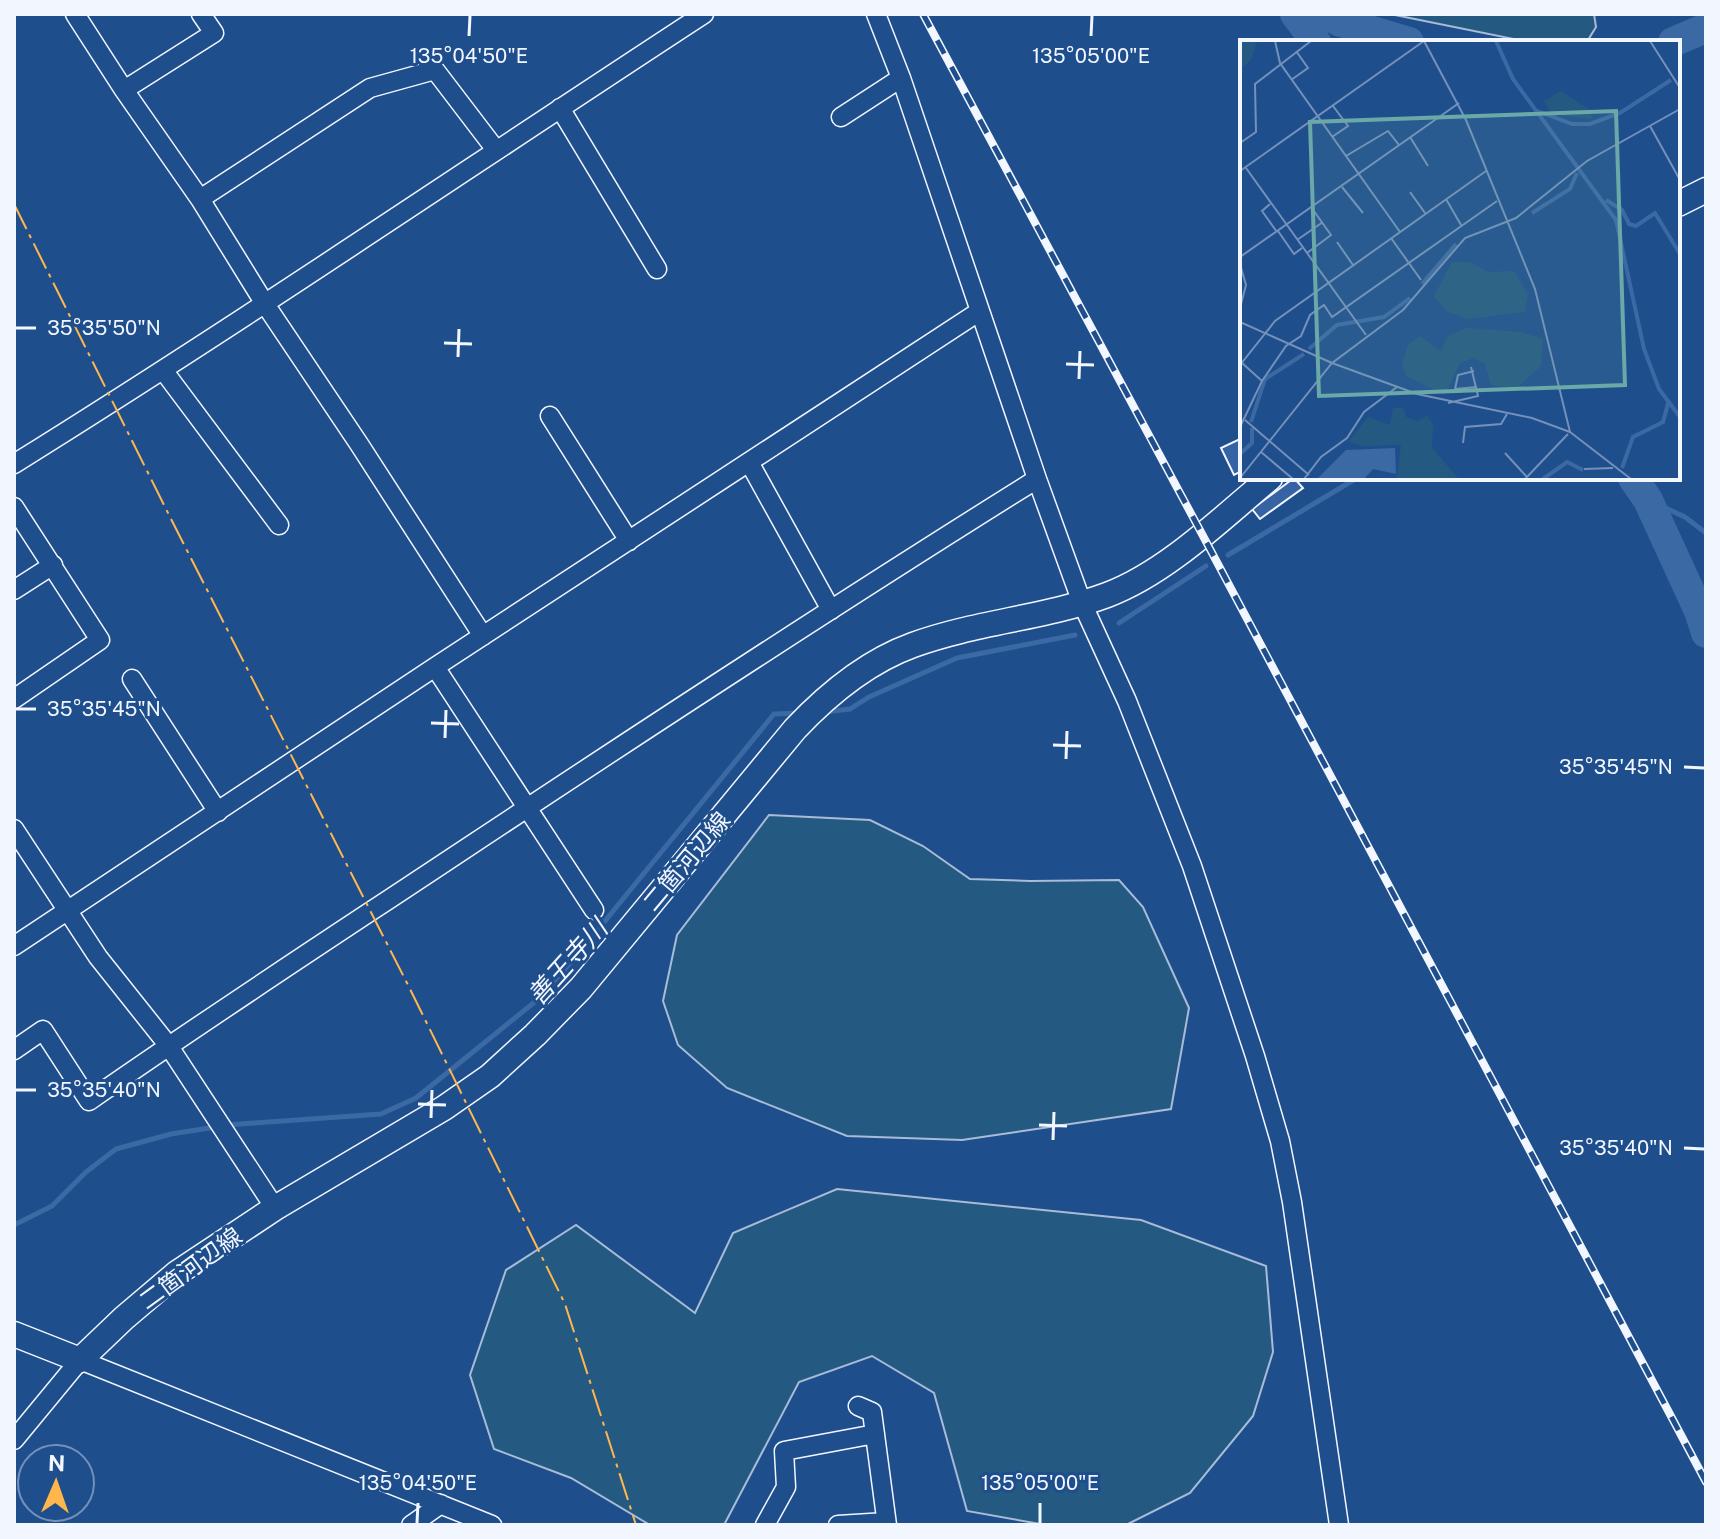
<svg xmlns="http://www.w3.org/2000/svg" width="1720" height="1539" viewBox="0 0 1720 1539" font-family="'Public Sans','Noto Sans JP',sans-serif">
  <style>
    .green { fill: #245a82; stroke: #a8bbd7; stroke-width: 2 }
    .lines { fill: none; stroke-linecap: round; stroke-linejoin: round }
    .stream { stroke: #3b69a3; stroke-width: 5 }
    .river { stroke: #3b69a3; stroke-width: 30 }
    .building { fill: #3563a3; stroke: #f2f6ff; stroke-width: 2 }
    .minor-casing { stroke: #f2f6ff; stroke-width: 21 }
    .major-casing { stroke: #f2f6ff; stroke-width: 27 }
    .minor { stroke: #1f4e8c; stroke-width: 18 }
    .major { stroke: #1f4e8c; stroke-width: 24 }
    .rail-casing { stroke: #f2f6ff; stroke-width: 8 }
    .rail { stroke: #1f4e8c; stroke-width: 5; stroke-dasharray: 15; stroke-linecap: butt }
    .power { stroke: #ffb74d; stroke-width: 2; stroke-dasharray: 28 6 4 6; stroke-linecap: butt }
    .ticks { fill: none; stroke: #f2f6ff; stroke-width: 3 }
    .labels { text-anchor: middle; dominant-baseline: central; stroke-width: 6; stroke-linejoin: round; paint-order: stroke }
    .street-label { font-size: 24px; fill: #f2f6ff; stroke: #1f4e8c }
    .water-label { font-size: 26px; font-style: italic; fill: #f2f6ff; stroke: #1f4e8c }
    .inset-river { fill: none; stroke: #3b69a3; stroke-width: 4 }
    .inset-road { fill: none; stroke: #7391ba; stroke-width: 2 }
    .view { fill: #6aa9a8; fill-opacity: 0.15; stroke: #6aa9a8; stroke-width: 4 }
    .inset-edge { fill: none; stroke: #f2f6ff; stroke-width: 4 }
    .ticks-label { font-size: 20px; text-anchor: middle; fill: #f2f6ff; stroke: #1f4e8c; stroke-width: 6; stroke-linejoin: round; paint-order: stroke }
  </style>
  <rect width="100%" height="100%" fill="#1f4e8c"/>
  <path class="green" d="M1390,14H1594L1596,27L1588,40L1579,42H1528Z
    M769,815L870,820L923,846L970,879L1030,881L1119,880L1143,907L1189,1008L1171,1109L962,1140L847,1136L727,1088L678,1045L663,1001L677,935Z
    M837,1189L1141,1220L1266,1266L1273,1352L1253,1416L1190,1493L1126,1525H1046L967,1511L934,1393L872,1356L799,1382L724,1525H650L571,1478L494,1449L470,1375L506,1270L576,1225L695,1313L733,1233Z"/>
  <g class="lines">
    <path class="stream" d="M1648,500L1685,517L1706,533
      M1228,555L1357,478
      M1119,623L1206,566
      M825,712L850,709L869,697L957,658L1075,635
      M226,1125L381,1114L416,1098L547,992L774,714L799,713
      M14,1225L52,1206L86,1172L116,1149L171,1134L216,1127"/>
    <path class="river" d="M1295,14L1316,42
      M1330,14L1338,21L1409,42
      M1673,42L1706,28
      M1633,478L1648,500L1699,611L1706,633"/>
  </g>
  <path class="building" d="M1242,438V471L1234,475L1221,448Z
    M1294,478L1303,488L1260,519L1252,509Z"/>
  <g class="lines">
    <g class="minor-casing">
      <path id="minor" d="M75,14L124,90L200,199L265,304L359,444L483,636
        M876,14L901,78L1037,479L1082,603L1127,701L1192,866L1255,1056L1280,1141L1292,1202L1339,1525
        M124,90L214,33L201,14
        M560,108L657,269
        M841,117L901,78
        M200,199L370,88L435,70L496,150
        M163,370L279,525
        M550,416L629,541
        M749,462L831,610
        M14,464C247,319 474,164 704,14
        M14,507L100,640L14,699
        M14,590L53,565
        M435,667L594,910
        M132,679L218,812
        M14,829L98,957L168,1045L275,1208
        M14,946L435,667L980,311
        M14,1050L43,1030L89,1101C212,1015 337,934 462,851C652,725 843,600 1037,479
        M858,1406L872,1412L887,1525
        M14,1440L80,1360L492,1525
        M411,1525L441,1504
        M765,1525L786,1487L784,1451L875,1434
        M838,1525L886,1522"/>
    </g>
    <g class="major-casing">
      <path id="major" d="M1678,204L1706,190
        M14,1334L80,1360L124,1318L177,1273L275,1208L444,1108L490,1076L535,1035L581,988L795,729C828,694 866,662 913,645C976,622 1045,618 1107,595C1166,573 1222,518 1270,478"/>
    </g>
    <use href="#minor" class="minor"/>
    <use href="#major" class="major"/>
    <g class="rail-casing">
      <path id="rail" d="M923,14L1202,534L1706,1482"/>
    </g>
    <use href="#rail" class="rail"/>
    <path class="power" d="M14,204L170,517L409,987L565,1304L636,1525"/>
  </g>
  <path class="ticks" d="M469,36L470,16M1091,36L1092,16M16,328H36M444,343L472,344M458,357L459,329M1066,364L1094,365M1079,379L1080,351M16,709H36M431,723L459,724M445,738L446,710M1053,745L1081,746M1066,759L1067,731M1684,767L1704,768M16,1090H36M418,1104L446,1105M431,1118L432,1090M1039,1125L1067,1126M1053,1140L1054,1112M1684,1148L1704,1149M417,1523L418,1503M1040,1523V1503"/>
  <g class="labels">
    <g class="street-label">
      <text transform="translate(686 861) rotate(-50)">二箇河辺線</text>
      <text transform="translate(190 1268) rotate(-36)">二箇河辺線</text>
    </g>
    <g class="water-label">
      <text transform="translate(567 962) rotate(-48)">善王寺川</text>
    </g>
  </g>
  <g transform="translate(1240 40)">
    <rect width="440" height="440" fill="#1f4e8c"/>
    <path d="M0,1H17L11,20L0,30ZM321,51L350,70L352,79L311,74L304,61ZM212,222H230L248,232L274,231L288,254L285,272L227,279L206,271L194,256ZM226,288L280,292L303,299L301,326L275,349L251,345L245,324L233,318L220,323L205,355L166,336L162,324L168,305L180,296L201,311L208,296ZM153,368H164L166,377L177,381L187,376L193,384L192,408L219,439H150L157,437L161,405L122,406L109,401L128,377L150,385Z" fill="#245a82"/>
    <path d="M155,408L156,434L133,429L124,439H77L106,410Z" fill="#3b69a3"/>
    <path class="inset-river" d="M256,1L273,39L376,180L404,309L419,349L440,377M295,70L332,84H350L380,73L431,40M366,160L382,170L389,184L396,186L415,173L440,214M292,173L330,149L337,133M182,244L216,204M69,309L97,285L144,277L170,258M11,382L25,339L64,314M0,414L12,403V388M382,428L393,397L423,382L429,360M303,439L327,422L343,430"/>
    <path class="inset-road" d="M35,1L40,23L160,192M184,1L226,80L295,249L330,392L391,439M410,1L440,48M51,40L68,28L56,11M410,86L440,140M92,97L108,86L93,66M170,97L188,126M0,103L16,92L15,44L71,1M106,116L148,91L159,105M6,128L126,295M0,131L184,1M102,147L123,173M170,152L185,173M206,159L221,185M30,164L22,171L37,192M38,191L54,214L62,208M151,198L181,240M57,200L83,182M97,202L113,225M67,213L91,195L71,167M0,217L219,63M0,224L6,245L0,268M0,282L92,323L163,270L225,198L276,178L347,121L440,69M2,323L22,341M0,325L35,281L246,131M234,331L218,335L215,349L237,347M208,363L238,356L231,327M5,380L69,435M0,387L22,341L46,306L61,296L70,275L84,265L92,277L257,161M223,403L225,387L261,384L267,374M21,412L53,439M265,413L287,437M344,429L373,428M0,438L92,323L177,354L292,378L330,392M64,439L81,417L107,398L124,372L157,347M285,439L328,394"/>
    <path class="view" d="M376,71L385,345L79,356L70,82Z"/>
    <rect width="440" height="440" class="inset-edge"/>
  </g>
  <g class="ticks-label">
    <text x="469" y="63">135°04'50"E</text>
    <text x="1091" y="63">135°05'00"E</text>
    <text x="104" y="335">35°35'50"N</text>
    <text x="104" y="716">35°35'45"N</text>
    <text x="1616" y="774">35°35'45"N</text>
    <text x="104" y="1097">35°35'40"N</text>
    <text x="1616" y="1155">35°35'40"N</text>
    <text x="418" y="1490">135°04'50"E</text>
    <text x="1040" y="1490">135°05'00"E</text>
  </g>
  <rect width="1720" height="1539" fill="none" stroke="#f2f6ff" stroke-width="32"/>
  <g transform="translate(56 1483) rotate(2)"><circle r="38" fill="#1f4e8c" stroke="#7391ba" stroke-width="2"/>
  <path d="M0-6L14 30L0 20L-14 30Z" fill="#ffb74d"/>
  <text y="-12" font-size="22" font-weight="bold" text-anchor="middle" fill="#f2f6ff">N</text>
  </g>
</svg>
